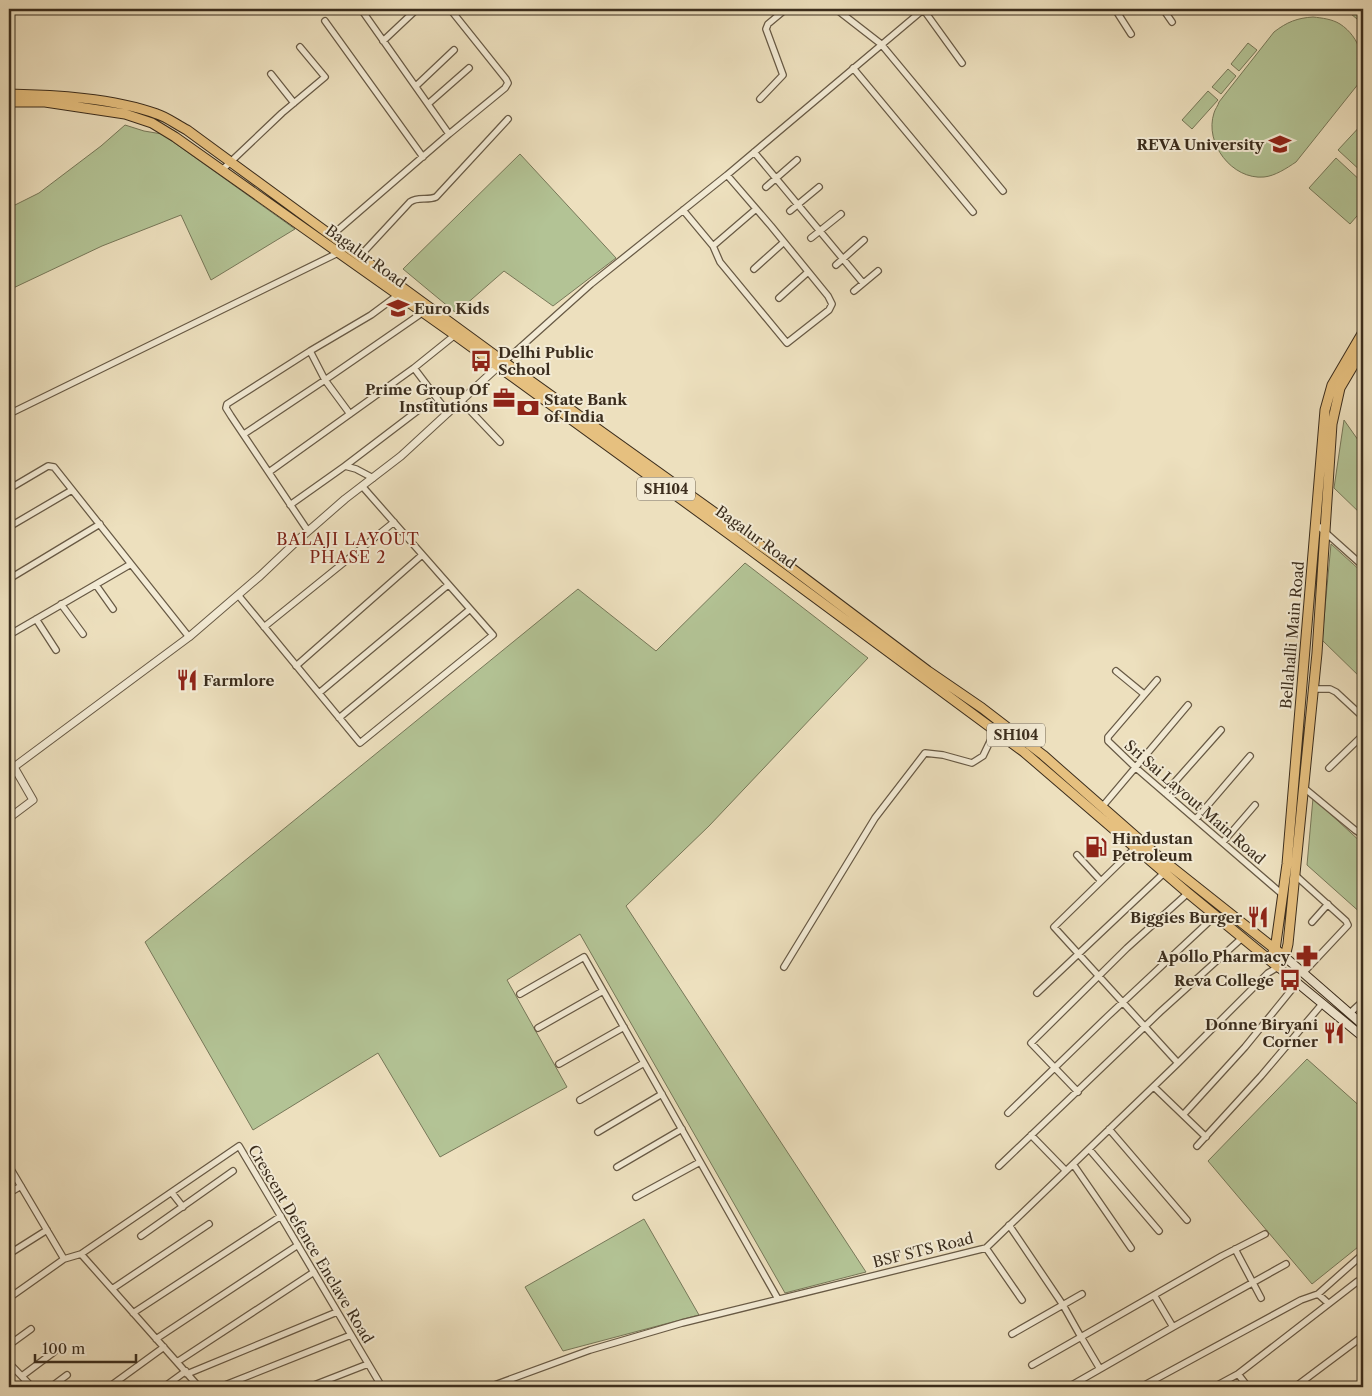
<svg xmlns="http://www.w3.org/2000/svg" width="1372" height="1396" viewBox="0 0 1372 1396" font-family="'Libre Caslon Text',serif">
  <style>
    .green { fill: #b3c395; stroke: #777859 }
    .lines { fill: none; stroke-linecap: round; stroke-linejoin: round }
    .minor-casing { stroke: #685a45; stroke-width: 8 }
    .tertiary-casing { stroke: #685a45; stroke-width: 9 }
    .secondary-casing { stroke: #3b2d1d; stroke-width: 10 }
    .primary-casing { stroke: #3b2d1d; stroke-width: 11 }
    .minor { stroke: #f3ebd5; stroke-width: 5.5 }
    .tertiary { stroke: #f3ebd5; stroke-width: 7 }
    .secondary { stroke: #f3ebd5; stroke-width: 8 }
    .primary { stroke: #e6c07f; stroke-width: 9 }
    .labels { text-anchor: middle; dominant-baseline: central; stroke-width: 4; stroke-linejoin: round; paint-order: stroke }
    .shield { fill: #f3ebd5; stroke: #726654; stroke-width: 1 }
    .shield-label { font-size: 14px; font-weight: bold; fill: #3b2d1d }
    .poi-label { font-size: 15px; font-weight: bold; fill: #3b2d1d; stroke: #f3ebd5; text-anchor: end }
    .street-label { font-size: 15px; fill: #3b2d1d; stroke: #f3ebd5 }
    .neighbourhood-label { font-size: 16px; letter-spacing: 1px; fill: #7a1f14; stroke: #f3ebd5 }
  </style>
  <rect width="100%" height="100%" fill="#ede0be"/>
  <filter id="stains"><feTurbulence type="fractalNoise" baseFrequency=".004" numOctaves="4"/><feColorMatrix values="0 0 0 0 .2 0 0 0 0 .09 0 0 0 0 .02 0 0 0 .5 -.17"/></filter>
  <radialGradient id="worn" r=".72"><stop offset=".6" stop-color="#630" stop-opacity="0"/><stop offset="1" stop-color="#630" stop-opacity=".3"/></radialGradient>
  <path class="green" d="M1345,9L1363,10V24Z
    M1313,17C1322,18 1332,19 1340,24C1360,37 1367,62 1359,83L1296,162C1287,168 1275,176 1264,177C1232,180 1204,143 1214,113C1215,109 1218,106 1219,102L1274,32C1287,22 1297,18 1313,17Z
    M1248,43L1257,50L1239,71L1231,64Z
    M1228,69L1236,76L1221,94L1212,87Z
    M1208,91L1218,100L1192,129L1182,120Z
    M1363,123V173L1338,150Z
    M125,125L144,131L162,134L295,229L211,280L181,215L102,246L9,290V208L39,193L101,146Z
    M520,154L616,258L553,306L504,271L456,313L403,269Z
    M1336,158L1363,183V209L1350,224L1309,188Z
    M1344,420L1363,447V516L1334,488Z
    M1331,544L1363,573V680L1322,640Z
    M745,563L868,658L709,826L626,906L866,1272L785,1293L580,934L507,980L567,1087L440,1157L378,1053L253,1130L145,942L578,589L656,651Z
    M1313,798L1363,844V915L1307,865Z
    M1307,1059L1363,1109V1243L1312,1284L1208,1161Z
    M644,1219L699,1315L563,1351L525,1287Z"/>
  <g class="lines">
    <g class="minor-casing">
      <path id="minor" d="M362,9L363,12L449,134
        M836,9L881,44L1003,191
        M923,9L962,63
        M1115,9L1131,34
        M1163,9L1172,22
        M325,21L423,157
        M383,41L417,9
        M853,68L973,212
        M271,74L294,103
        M416,86L454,50
        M760,99L783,75L766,29L768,24L786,9
        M428,104L469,68
        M754,152L863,283
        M222,170L282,113L325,77L300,47
        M766,187L797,160
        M683,210L713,246L720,262L787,343L829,310L832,304L828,296L771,226L727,175
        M790,211L819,187
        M331,236L449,134L505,88L508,83L506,79L450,9
        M811,238L841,214
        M713,246L756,209
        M359,257L410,202C418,196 427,201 436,197L508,119
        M836,265L864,240
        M754,269L784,242
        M854,291L878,271
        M779,298L808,272
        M310,351L325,380L422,313
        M504,362L591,284L727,175L924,9
        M414,368L455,335
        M461,401L500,442
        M9,414L340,252
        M244,434L325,380L350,414
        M345,466L429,402
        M269,472L414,368L448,413
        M9,489L48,466L54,467L189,637
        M290,505L345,466L356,469L373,478
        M1316,524L1363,566
        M9,527L72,490
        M308,531L231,416L226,408L227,404L310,351L371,315L398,295
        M9,579L100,524
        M96,585L113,609
        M238,595L360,743L493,635L362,486
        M61,604L83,634
        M36,619L56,650
        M264,627L394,522
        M9,635L131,564
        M296,666L422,555
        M1116,671L1144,694
        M1157,680L1108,737V741L1135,767L1282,894
        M1313,689H1330L1336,692L1363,717
        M319,693L448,585
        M339,718L469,610
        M1329,768L1363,735
        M1303,787L1355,830L1363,835
        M1165,793L1221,730
        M1102,807L1188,705
        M1196,819L1250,756
        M1223,842L1255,805
        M1135,848L1054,927L1178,1063
        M1077,855L1101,881
        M1295,875L1346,921L1348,925L1303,973
        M1312,922L1328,904
        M784,967L875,818L925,753L943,755L972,763L983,756L995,731
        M1037,993L1164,873
        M520,994L584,957L778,1299
        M1350,1013L1363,1001
        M538,1028L603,991
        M559,1064L624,1027
        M1154,1087L1206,1137
        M1078,1092L1031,1043L1127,948L1188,893
        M580,1100L644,1063
        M1008,1113L1108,1016L1215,916
        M1183,1115L1245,1047L1297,983
        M1109,1129L1187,1220
        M598,1132L662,1094
        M1031,1135L1066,1171
        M1197,1146L1261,1076L1322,1004
        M1089,1149L1159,1231
        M1073,1164L1131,1248
        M9,1166L64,1259
        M999,1166L1160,1012L1242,938
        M617,1167L682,1129
        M9,1193L21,1186
        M172,1193L183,1207
        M636,1197L700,1162
        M1009,1225L1063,1305L1081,1337L1222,1256L1265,1234
        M141,1236L233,1171
        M986,1248L1022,1300
        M1235,1249L1261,1298
        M9,1254L47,1230
        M112,1289L209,1224
        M1318,1294L1363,1254
        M9,1298L64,1259L81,1254
        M133,1313L281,1216
        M1173,1327L1286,1264
        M1012,1334L1082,1294
        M156,1339L298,1245
        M9,1345L31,1329
        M177,1362L314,1272
        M9,1363L32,1387
        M1032,1365L1081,1337L1100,1369L1173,1327L1154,1295
        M187,1374L337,1312
        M1238,1374L1248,1387
        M22,1376L54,1352
        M1072,1385L1100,1369
        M51,1387L67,1375
        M109,1387L164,1347
        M164,1387L186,1371
        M199,1387L81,1254L239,1146L382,1387
        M220,1387L351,1335
        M309,1387L368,1364
        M489,1387L590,1350L682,1323L986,1248L1178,1063L1268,973L1278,967
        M1141,1387L1301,1300L1318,1294L1328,1303
        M1214,1387L1238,1374L1358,1281L1363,1282
        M1295,1387L1363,1336"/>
    </g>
    <g class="tertiary-casing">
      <path id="tertiary" d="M9,818L33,800L14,767L189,637L260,576L298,540L345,499L401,456L502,363"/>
    </g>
    <g class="secondary-casing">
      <path id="secondary" d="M1285,957L1363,1025
        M1278,967L1363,1037"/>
    </g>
    <g class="primary-casing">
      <path id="primary" d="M9,94C55,95 113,98 157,114C167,117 177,125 187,130L504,362L774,555L928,671L982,708L1043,755L1159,857L1285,957
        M9,102H45L125,114L152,123L175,137L455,335L729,534L1024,752L1188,893L1278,967L1285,957L1288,944L1317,653L1332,424L1340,388L1363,349
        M1273,952L1275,950L1287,864L1325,410L1332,385L1363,332"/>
    </g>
    <use href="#minor" class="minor"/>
    <use href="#tertiary" class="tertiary"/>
    <use href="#secondary" class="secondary"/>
    <use href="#primary" class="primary"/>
  </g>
  <defs>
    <g id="university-bare" transform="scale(1.725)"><path d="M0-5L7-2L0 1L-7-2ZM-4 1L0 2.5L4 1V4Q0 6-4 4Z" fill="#8f2418" stroke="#f3ebd5" stroke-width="2.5" paint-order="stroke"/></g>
    <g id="school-bare" transform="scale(1.725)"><path d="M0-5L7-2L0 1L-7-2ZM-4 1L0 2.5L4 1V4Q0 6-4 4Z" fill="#8f2418" stroke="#f3ebd5" stroke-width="2.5" paint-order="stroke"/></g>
    <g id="bus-bare" transform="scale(1.725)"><path d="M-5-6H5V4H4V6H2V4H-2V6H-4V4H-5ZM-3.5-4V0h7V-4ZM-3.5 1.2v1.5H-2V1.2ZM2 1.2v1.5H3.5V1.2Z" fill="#8f2418" stroke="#f3ebd5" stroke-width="2.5" paint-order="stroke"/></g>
    <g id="office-bare" transform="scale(1.725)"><path d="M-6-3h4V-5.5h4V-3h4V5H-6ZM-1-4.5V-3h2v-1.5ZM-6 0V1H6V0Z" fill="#8f2418" stroke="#f3ebd5" stroke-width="2.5" paint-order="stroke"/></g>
    <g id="bank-bare" transform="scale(1.725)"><path d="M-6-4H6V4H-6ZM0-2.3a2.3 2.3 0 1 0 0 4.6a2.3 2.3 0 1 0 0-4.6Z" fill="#8f2418" stroke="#f3ebd5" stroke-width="2.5" paint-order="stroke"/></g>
    <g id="restaurant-bare" transform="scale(1.725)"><path d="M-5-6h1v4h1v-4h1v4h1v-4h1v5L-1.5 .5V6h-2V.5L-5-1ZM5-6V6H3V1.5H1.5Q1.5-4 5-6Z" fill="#8f2418" stroke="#f3ebd5" stroke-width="2.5" paint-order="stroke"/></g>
    <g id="fuel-bare" transform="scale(1.725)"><path d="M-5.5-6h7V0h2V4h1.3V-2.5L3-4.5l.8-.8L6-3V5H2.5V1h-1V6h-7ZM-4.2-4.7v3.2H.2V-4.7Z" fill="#8f2418" stroke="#f3ebd5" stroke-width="2.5" paint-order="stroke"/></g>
    <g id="pharmacy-bare" transform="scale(1.725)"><path d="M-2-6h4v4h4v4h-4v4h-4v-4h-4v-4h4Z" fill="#8f2418" stroke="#f3ebd5" stroke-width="2.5" paint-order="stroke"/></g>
  </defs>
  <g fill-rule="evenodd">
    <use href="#university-bare" x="1280" y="144"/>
    <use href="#school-bare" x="398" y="308"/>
    <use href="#bus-bare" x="481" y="361"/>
    <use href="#office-bare" x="504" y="398"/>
    <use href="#bank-bare" x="528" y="408"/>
    <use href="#restaurant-bare" x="187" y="680"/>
    <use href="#fuel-bare" x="1096" y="847"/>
    <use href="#restaurant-bare" x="1258" y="917"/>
    <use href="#pharmacy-bare" x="1307" y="956"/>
    <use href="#bus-bare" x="1290" y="980"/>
    <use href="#restaurant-bare" x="1334" y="1033"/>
  </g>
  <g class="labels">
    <g class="shield">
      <rect x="637" y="477.5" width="58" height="23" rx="4"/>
      <rect x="987" y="723.5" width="58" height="23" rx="4"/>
    </g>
    <g class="shield-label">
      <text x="666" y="489">SH104</text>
      <text x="1016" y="735">SH104</text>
    </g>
    <g class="poi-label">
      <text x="1264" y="144">REVA University</text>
      <text x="414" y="308" text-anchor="start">Euro Kids</text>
      <text x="498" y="352" text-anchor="start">Delhi Public<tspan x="498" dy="17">School</tspan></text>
      <text x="488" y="389">Prime Group Of<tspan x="488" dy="17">Institutions</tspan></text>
      <text x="544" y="399" text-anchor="start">State Bank<tspan x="544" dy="17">of India</tspan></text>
      <text x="203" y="680" text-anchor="start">Farmlore</text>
      <text x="1112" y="838" text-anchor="start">Hindustan<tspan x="1112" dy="17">Petroleum</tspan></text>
      <text x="1242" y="917">Biggies Burger</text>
      <text x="1290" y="956">Apollo Pharmacy</text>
      <text x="1274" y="980">Reva College</text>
      <text x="1318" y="1024">Donne Biryani<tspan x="1318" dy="17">Corner</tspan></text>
    </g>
    <g class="street-label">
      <text transform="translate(366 256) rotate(36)">Bagalur Road</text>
      <text transform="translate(756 537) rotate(36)">Bagalur Road</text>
      <text transform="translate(1292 635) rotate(-85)">Bellahalli Main Road</text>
      <text transform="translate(1195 802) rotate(41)">Sri Sai Layout Main Road</text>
      <text transform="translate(311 1244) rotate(59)">Crescent Defence Enclave Road</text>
      <text transform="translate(923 1250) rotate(-14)">BSF STS Road</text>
    </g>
    <g class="neighbourhood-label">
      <text x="348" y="539">BALAJI LAYOUT<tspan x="348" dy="18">PHASE 2</tspan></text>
    </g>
  </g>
  <rect width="1372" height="1396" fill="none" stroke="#ede0be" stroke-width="30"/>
  <rect x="10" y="10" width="1352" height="1376" fill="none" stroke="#3b2d1d" stroke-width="2.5"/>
  <rect x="15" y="15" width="1342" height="1366" fill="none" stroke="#3b2d1d"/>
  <path d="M35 1354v8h101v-8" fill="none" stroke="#3b2d1d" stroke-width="2.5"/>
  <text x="42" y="1354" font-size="15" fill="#3b2d1d" stroke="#f3ebd5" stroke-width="4" paint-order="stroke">100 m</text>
  <rect width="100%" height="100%" filter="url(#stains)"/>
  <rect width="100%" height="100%" fill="url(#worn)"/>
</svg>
